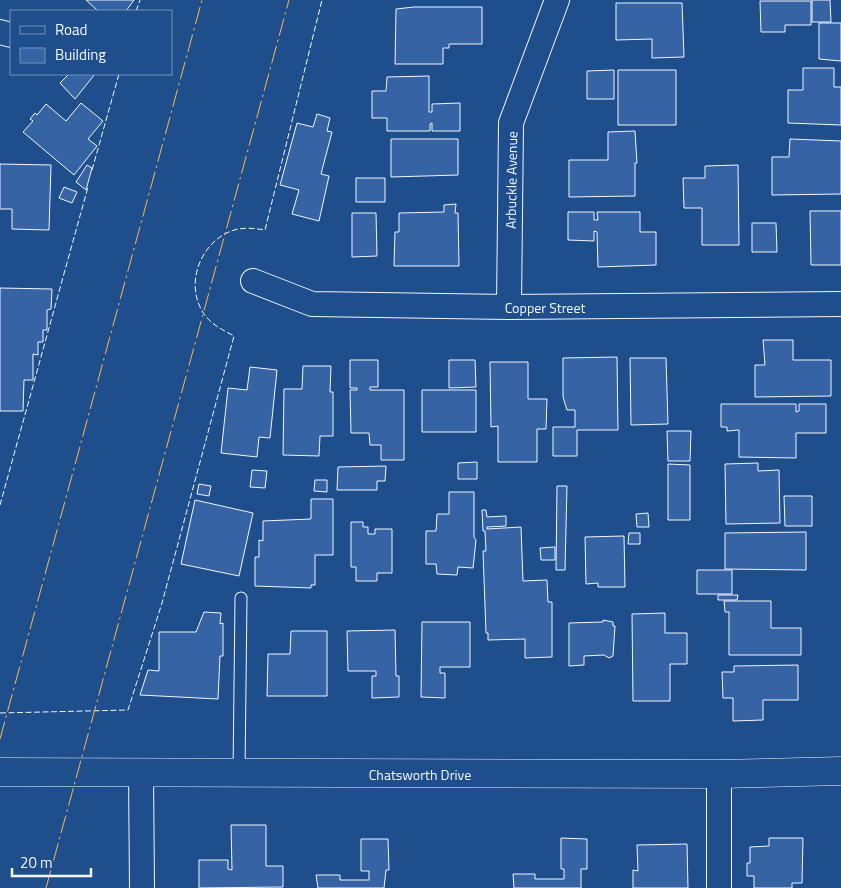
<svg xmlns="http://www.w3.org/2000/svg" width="841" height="888" viewBox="0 0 841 888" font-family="'Titillium Web',sans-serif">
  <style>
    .building { fill: #3563a3; stroke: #f2f6ff }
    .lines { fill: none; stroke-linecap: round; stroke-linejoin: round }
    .lane-casing { stroke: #f2f6ff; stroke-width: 13 }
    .street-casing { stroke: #f2f6ff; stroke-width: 26 }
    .secondary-casing { stroke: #f2f6ff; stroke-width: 29 }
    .lane { stroke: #1f4e8c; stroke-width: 11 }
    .street { stroke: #1f4e8c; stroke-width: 24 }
    .secondary { stroke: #1f4e8c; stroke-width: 28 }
    .fence { stroke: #f2f6ff; stroke-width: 1; stroke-dasharray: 6 2.5; stroke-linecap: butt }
    .power { stroke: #ffb74d; stroke-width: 1; stroke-dasharray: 18 4 2.5 4; stroke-linecap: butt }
    .labels { text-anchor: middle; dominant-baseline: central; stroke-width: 4; stroke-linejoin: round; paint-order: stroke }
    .street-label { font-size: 14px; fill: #f2f6ff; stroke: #1f4e8c }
  </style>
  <rect width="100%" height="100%" fill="#1f4e8c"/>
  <path class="building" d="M86,0H134L126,11H98Z
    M812,0H830L831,22H812Z
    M760,1H811V25H785V32H761Z
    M616,3H682L684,57L652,58V39L616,40Z
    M414,7H482V44H449V48H443V64H395L396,9Z
    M819,23H841V61L819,59Z
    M803,68H834V87H841V125L788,123V90H803Z
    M614,70V99H587V71Z
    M618,70H676V125H618Z
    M69,74H95L75,99L60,83Z
    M429,76V112H432V104L460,103V131H432V123L430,124V131H387V118H372V91H386L387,77Z
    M81,103L103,121L88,139L97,146L74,175L23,132L33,121L30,119L35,113L37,115L46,104L66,121Z
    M317,114L330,118L327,131L332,132L321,174L329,176L319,221L292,214L299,190L280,185L297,123L313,127Z
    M635,131L637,163H635V196L569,197V160H608V132Z
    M391,139H458V175L391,177Z
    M790,139L841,141V194L772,195V157H789Z
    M0,164L51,165L49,230L12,229V209H0Z
    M87,165L92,168L86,190L76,182Z
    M738,165L739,245H702V208H684L683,178H705V166Z
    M356,178H385V202H356Z
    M64,187L77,192L72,203L59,198Z
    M456,204L455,213H458L459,266H394L395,232H399V213L444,212V205Z
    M810,211H841V265H811Z
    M568,212H594V220H598L597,212H640V232H656V265L598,267L597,232L594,231V241L568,240Z
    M352,213H376L377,256L352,257Z
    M752,223H776L777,252H752Z
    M0,288L52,289L51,309L47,310V330H43V342H38V355L33,354V380H24L23,411H0Z
    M763,340H793V360H831V396L755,397V365H765Z
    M617,357L618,430H577V456H553V427H575V410H567L563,397V358Z
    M630,358H666L668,424L631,425Z
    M350,360H378V387H370V390H404V460H381V445H370L369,433H351L350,390H357V388H350Z
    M449,360H475L476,387L449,388Z
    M490,362H528V399H547L546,429H537V462H498V426L491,427Z
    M303,366H331L330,392H333V436H320L319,456L283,455L284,389H302Z
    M250,367L277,370L270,438L259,437L257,457L221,453L228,388L247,390Z
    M422,390H476V432H422Z
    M721,404H796V412L799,411V404H826V433H796V458L739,457V430L727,431V427H721Z
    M667,431H691L690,461H668Z
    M477,462V479H458V463Z
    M758,463V471L779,470L780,523L726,524L725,464Z
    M668,464L690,465V520H668Z
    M386,466L385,481H377V490H337L338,467Z
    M252,470L267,471L265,488L250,487Z
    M315,480H327V492L314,491Z
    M199,484L211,486L209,496L197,494Z
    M557,486H567L565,570H556Z
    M449,492H474V537L476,540L473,568L458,567L457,575L437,574L436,564H426V531H436L437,514H449Z
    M784,496H812V526H785Z
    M311,499H333V555H315V585H311V588L255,586V557H259V540L263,541V521L311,519Z
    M195,500L253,513L239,576L181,564Z
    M482,510H486L487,517L506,516V526L487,527V529L521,527L523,581L547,580L548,602H552V657L525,658V639L488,640V633H486L483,551H486L485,531H483Z
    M648,513L649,527H637L636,514Z
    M351,522H363V527H368V534H375V529H392V573H377V581H356V567H351Z
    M806,532V570L725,569V533Z
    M629,533H640V544H628Z
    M624,536L625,587H598V583L586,584L585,537Z
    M555,547V560H541L540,548Z
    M697,570H732V594H697Z
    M718,595H738L737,600H718Z
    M724,601H771V628H801V655H729V612H725Z
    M204,612L221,613L220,624L223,623V656H220L218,699L140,695L148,670L159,671V632H196Z
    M665,613V633H687V664H670V701H633L632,614Z
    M603,620L613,622V626H615L613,656L609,658L604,655L584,656V665L569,666V623L603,622Z
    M422,622H470V667H440V673H445V698L421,697Z
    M395,630L396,676H399V697L372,698V676H376V671H348L347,631Z
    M291,631H327V696H267L268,654H290Z
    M798,665V700H763V720L733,721V698H723L722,672H734V666Z
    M231,825H266V866H283V887L199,888V860H228V869L232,870Z
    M561,838L587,839V869H581V888H514L513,874H535V879H564V869H561Z
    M769,838H803L802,883H792V888H754V876H747V863H750V847L769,846Z
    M361,839H388L389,870H386L384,888H318L316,875H340V880H369V871H361Z
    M687,844L688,888H633V870L638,871L637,845Z"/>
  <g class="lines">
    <g class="lane-casing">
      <path id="lane" d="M239,774L241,598"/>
    </g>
    <g class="street-casing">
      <path id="street" d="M0,32L11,35
        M253,281L312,304L509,307L841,304
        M509,307L511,123L557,0
        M141,772L142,888
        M719,888V774"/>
    </g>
    <g class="secondary-casing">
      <path id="secondary" d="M0,772L719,774L841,771"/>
    </g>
    <use href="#lane" class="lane"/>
    <use href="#street" class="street"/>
    <use href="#secondary" class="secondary"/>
    <path class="fence" d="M136,11L140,0
      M92,170L119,74
      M0,505L88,187
      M0,713L128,710L162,603L234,336C221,329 208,323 201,309C186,281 201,243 231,231C242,227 254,228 265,230L322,0"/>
    <path class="power" d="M0,739L202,0
      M46,888L289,0"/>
  </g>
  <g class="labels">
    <g class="street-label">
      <text transform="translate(511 180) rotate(-89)">Arbuckle Avenue</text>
      <text x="545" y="307">Copper Street</text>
      <text x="420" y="774">Chatsworth Drive</text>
    </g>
  </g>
  <rect x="10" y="10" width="162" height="65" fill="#1f4e8c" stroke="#7391ba"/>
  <rect x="20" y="26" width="25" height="8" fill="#1f4e8c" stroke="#7391ba"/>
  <text x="55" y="35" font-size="15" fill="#f2f6ff">Road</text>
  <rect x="20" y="48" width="25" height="15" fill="#3563a3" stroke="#7391ba"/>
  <text x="55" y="60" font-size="15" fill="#f2f6ff">Building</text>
  <path d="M12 868v8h79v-8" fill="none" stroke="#f2f6ff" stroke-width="2.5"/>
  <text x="20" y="868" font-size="15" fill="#f2f6ff" stroke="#1f4e8c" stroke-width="4" paint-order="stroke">20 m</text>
</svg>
